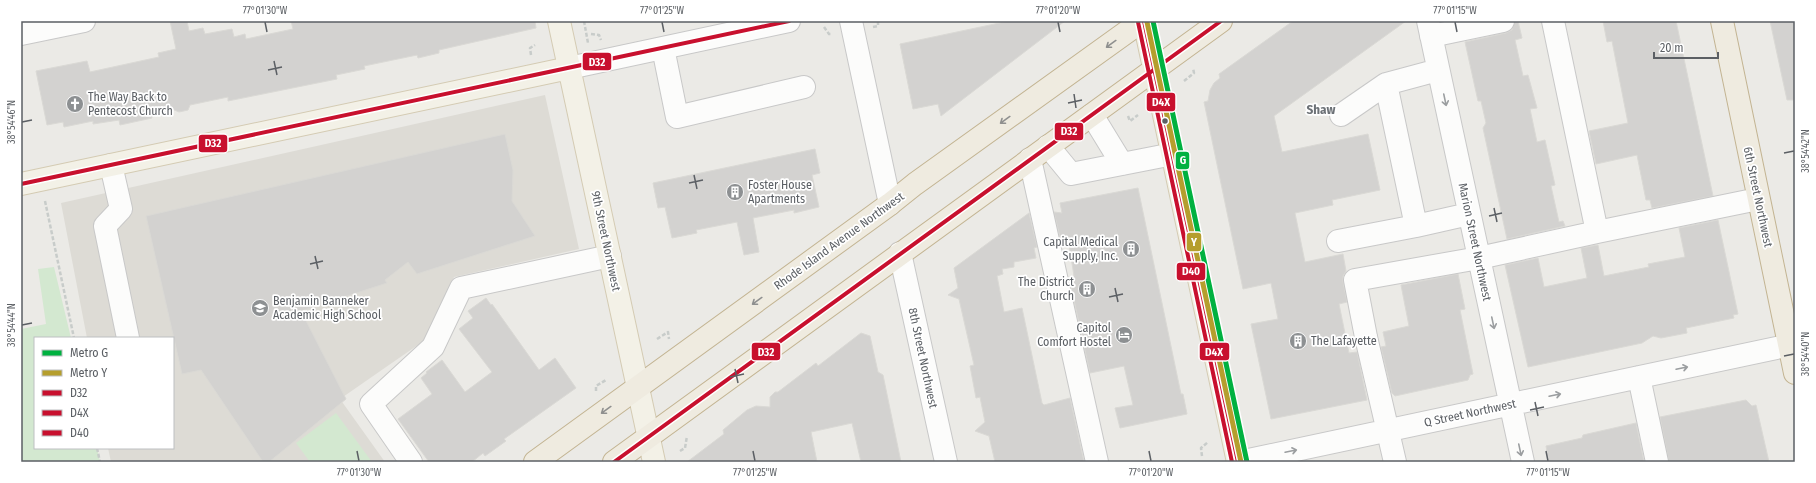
<svg xmlns="http://www.w3.org/2000/svg" width="1816" height="483" viewBox="0 0 1816 483" font-family="'Fira Sans Condensed',sans-serif">
  <style>
    .education { fill: #dddbd5 }
    .green { fill: #d3e8d0 }
    .building { fill: #d3d2d0; stroke: #dad9d5 }
    .lines { fill: none; stroke-linecap: round; stroke-linejoin: round }
    .minor-casing { stroke: #c8c8c8; stroke-width: 24 }
    .major-casing { stroke: #d4cbb3; stroke-width: 24 }
    .highway-casing { stroke: #c3b492; stroke-width: 24 }
    .path { stroke: #c8ccca; stroke-width: 2.5; stroke-dasharray: 4 2; stroke-linecap: butt }
    .minor { stroke: #fcfcfb; stroke-width: 22 }
    .major { stroke: #f3f1e7; stroke-width: 22 }
    .highway { stroke: #efebe0; stroke-width: 22 }
    .bus-1-casing { stroke: #fff; stroke-width: 7 }
    .bus-2-casing { stroke: #fff; stroke-width: 7 }
    .bus-3-casing { stroke: #fff; stroke-width: 7 }
    .bus-1 { stroke: #c8102e; stroke-width: 4 }
    .bus-2 { stroke: #c8102e; stroke-width: 4 }
    .bus-3 { stroke: #c8102e; stroke-width: 4 }
    .metro-1-casing { stroke: #fff; stroke-width: 8 }
    .metro-2-casing { stroke: #fff; stroke-width: 8 }
    .metro-1 { stroke: #00b140; stroke-width: 5 }
    .metro-2 { stroke: #b59e2d; stroke-width: 5 }
    .oneway { stroke: #8f908f }
    .oneway2 { stroke: #9b9ea0 }
    .ticks { fill: none; stroke: #5b5f64; stroke-width: 1.5 }
    .bus-dot { fill: #5b5f64; stroke: #fff; stroke-width: 1.5 }
    .labels { text-anchor: middle; dominant-baseline: central; stroke-width: 3.5; stroke-linejoin: round; paint-order: stroke }
    .poi-label { font-size: 12px; fill: #5b5f64; stroke: #fff; text-anchor: start }
    .street-label { font-size: 12px; fill: #5b5f64; stroke: #fff }
    .neighbourhood-label { font-size: 13px; font-weight: bold; fill: #6c7176; stroke: #fff }
    .line-badge { stroke: #fff; stroke-width: 1.5 }
    .badge-label { font-size: 11px; text-anchor: middle; font-weight: bold; fill: #fff }
    .neatline { fill: none; stroke: #5b5f64; stroke-width: 1.5 }
    .ticks-label { font-size: 10px; text-anchor: middle; fill: #5b5f64 }
  </style>
  <rect width="100%" height="100%" fill="#ebeae6"/>
  <path class="education" d="M545,95L579,249L454,277L425,340L340,399L385,462H111L108,448H173V338H87L61,203Z"/>
  <path class="green" d="M54,267L71,338H35V448H97L100,462H21V329L46,324L38,269Z
    M336,413L372,462H310L296,443Z"/>
  <path class="building" d="M170,21H187L189,31L203,28L205,34L232,29L234,37L245,34L246,39L293,29L291,21H535L536,28L439,50V53L418,58L417,55L364,66L365,69L336,75L337,79L228,101V97L190,105L188,110L179,112L172,109L151,113L152,118L120,125L119,120L93,124V121L64,127L63,122L47,125L36,71L87,61L90,72L159,57L158,53L176,49Z
    M1009,21H1065L941,116L938,104L913,109L900,44Z
    M1293,21H1406L1274,116L1282,152L1368,134L1380,190L1332,200L1333,205L1295,213L1305,262L1343,254L1346,271L1343,276V282L1347,302L1339,304L1349,353L1357,352L1367,400L1271,419L1251,324L1278,319L1271,283L1243,289L1204,102L1208,101L1210,90L1214,83L1220,78L1219,74Z
    M1515,21H1518L1522,38L1515,40L1523,76L1528,75L1537,108L1530,109L1537,142L1545,140L1555,185L1551,186L1559,222L1563,221L1565,226L1507,239L1483,128L1486,123L1481,101H1478L1465,42L1506,33L1512,30Z
    M1603,21H1676L1713,196L1652,208L1650,200H1646L1637,155L1596,164L1589,131L1628,123L1612,41L1607,42Z
    M1770,21H1795V100H1787Z
    M505,134L513,170L512,201L535,236L417,274L408,262L385,280L387,283L301,311L346,399L269,462H263L201,370L182,374L146,216Z
    M815,149L820,173L812,175L819,207L794,213V210L753,218L759,252L744,255L737,222L696,230L697,233L672,238L665,207L658,208L653,183Z
    M1138,188L1181,394H1183L1187,414L1120,428L1115,408L1133,405L1124,366L1090,373L1069,277L1074,276L1068,239L1061,241L1054,212L1062,213L1060,203Z
    M1029,213L1037,247L1034,248L1036,258L1014,262V267L1002,269L1003,274L997,276L1004,312L1022,308L1042,403L1044,405L1070,398L1084,462H995L989,436L975,431L985,422L980,397L976,398L970,366L974,365L959,299L948,295L958,288L954,268Z
    M1718,220L1738,314L1733,315L1734,318L1686,328L1687,333L1661,338L1653,336L1642,343L1528,367L1505,265L1538,258L1544,287L1587,278L1581,248L1598,245L1604,276L1649,267L1648,264L1685,257L1679,228Z
    M1458,274L1465,309L1460,310L1473,374L1470,375L1468,380L1395,396L1392,393L1381,347L1386,346L1383,332L1409,326L1401,285Z
    M486,298L491,305L492,304L539,370L555,358L576,388L504,439L506,441L485,456L483,453L472,462H429L398,419L432,394L421,378L427,373L426,372L442,360L465,392L492,372L459,329L473,318L468,311Z
    M861,333L870,336L878,372L883,375L901,462H861L852,423L811,432L817,462H687L724,434L723,430L747,410L756,406L770,407V397L775,392H778L816,363L818,366Z
    M1746,400L1752,406L1756,405L1769,462H1669L1660,417Z
    M1636,423L1644,462H1549L1546,446L1582,438L1583,435Z"/>
  <g class="lines">
    <g class="minor-casing">
      <path id="minor" d="M851,21L890,204
        M1428,21L1523,462
        M1553,21L1597,232L1758,199
        M21,34L84,21
        M1431,36L1503,21
        M663,48L677,117L804,87
        M569,68L789,21
        M1438,70L1386,84L1416,226L1469,214
        M1092,115L1122,164
        M1341,115L1386,84
        M1048,146L1071,174L1173,154
        M1030,159L1097,462
        M111,165L121,209L105,226L128,338
        M1338,241L1416,226
        M900,253L946,462
        M1639,377L1657,462
        M411,462L371,404L433,347L461,288L610,256
        M1239,462L1795,344
        M1395,462L1366,337L1355,280L1479,258L1597,232"/>
    </g>
    <g class="major-casing">
      <path id="major" d="M559,21L654,462
        M1144,21L1238,462
        M21,184L569,68"/>
    </g>
    <g class="highway-casing">
      <path id="highway" d="M1722,21L1795,373
        M535,462L890,204L915,184L1142,21
        M614,462L1221,21"/>
    </g>
    <path class="path" d="M584,21L588,43
      M824,27L829,34H832
      M873,27L878,26V21
      M591,34L599,35L601,40
      M531,55L530,48L535,45
      M1184,81L1194,73L1193,68
      M1128,116L1130,121L1138,115
      M45,201L74,338
      M657,339L668,332L669,339
      M596,391V386L606,380
      M97,448L100,462
      M680,451L685,448L687,436
      M1202,456L1201,448L1208,442"/>
    <use href="#minor" class="minor"/>
    <use href="#major" class="major"/>
    <use href="#highway" class="highway"/>
    <g class="bus-1-casing">
      <path id="bus-1" d="M21,184L789,21
        M614,462L1221,21"/>
    </g>
    <g class="bus-2-casing">
      <path id="bus-2" d="M1144,21L1238,462"/>
    </g>
    <g class="bus-3-casing">
      <path id="bus-3" d="M1138,22L1232,462"/>
    </g>
    <use href="#bus-1" class="bus-1"/>
    <use href="#bus-2" class="bus-2"/>
    <use href="#bus-3" class="bus-3"/>
    <g class="metro-1-casing">
      <path id="metro-1" d="M1153,21L1247,462"/>
    </g>
    <g class="metro-2-casing">
      <path id="metro-2" d="M1147,22L1241,462"/>
    </g>
    <use href="#metro-1" class="metro-1"/>
    <use href="#metro-2" class="metro-2"/>
  </g>
  <defs><path id="oneway-shaft" d="M-6 0H5M1.5-3L5.5 0L1.5 3" fill="none" stroke-width="1.6" stroke-linecap="round" stroke-linejoin="round"/></defs>
  <g class="oneway">
    <use href="#oneway-shaft" transform="translate(1111 44) rotate(144)"/>
    <use href="#oneway-shaft" transform="translate(1005 120) rotate(144)"/>
    <use href="#oneway-shaft" transform="translate(757 301) rotate(144)"/>
    <use href="#oneway-shaft" transform="translate(606 410) rotate(144)"/>
  </g>
  <g class="oneway2">
    <use href="#oneway-shaft" transform="translate(1445 100) rotate(78)"/>
    <use href="#oneway-shaft" transform="translate(1493 323) rotate(78)"/>
    <use href="#oneway-shaft" transform="translate(1682 368) rotate(-12)"/>
    <use href="#oneway-shaft" transform="translate(1555 395) rotate(-12)"/>
    <use href="#oneway-shaft" transform="translate(1520 450) rotate(78)"/>
    <use href="#oneway-shaft" transform="translate(1291 451) rotate(-12)"/>
  </g>
  <path class="ticks" d="M265,22L267,32M662,22L664,32M1058,22L1060,32M1455,22L1457,32M274,61L277,75M268,70L282,67M1074,94L1076,108M1068,103L1082,100M22,122L32,120M1784,153L1794,151M694,175L697,189M689,183L703,180M1494,208L1497,222M1489,216L1502,213M315,256L318,269M310,264L323,261M1115,288L1118,302M1109,297L1123,294M22,325L32,323M1784,356L1794,354M735,369L738,383M730,377L744,374M1535,402L1538,416M1530,410L1544,407M357,451L359,461M753,451L755,461M1149,451L1151,461M1546,451L1548,461"/>
  <defs>
    <g id="church-disc" transform="scale(0.9)"><circle r="9.5" fill="#8d9092" stroke="#fff"/><path d="M-1.2-6h2.4v3.5h3.3v2.4h-3.3V6h-2.4V-.1h-3.3v-2.4h3.3Z" fill="#fff"/></g>
    <g id="building-disc" transform="scale(0.9)"><circle r="9.5" fill="#8d9092" stroke="#fff"/><path d="M-4-6H4V6H1V3H-1V6H-4ZM-2.5-4.3h1.7v1.8h-1.7ZM.8-4.3h1.7v1.8H.8ZM-2.5-1h1.7V.8h-1.7ZM.8-1h1.7V.8H.8Z" fill="#fff"/></g>
    <g id="school-disc" transform="scale(0.9)"><circle r="9.5" fill="#8d9092" stroke="#fff"/><path d="M0-5L7-2L0 1L-7-2ZM-4 1L0 2.5L4 1V4Q0 6-4 4Z" fill="#fff"/></g>
    <g id="hotel-disc" transform="scale(0.9)"><circle r="9.5" fill="#8d9092" stroke="#fff"/><path d="M-6-4.5h1.5V1H6V5H4.5V3h-9V5H-6ZM-4 0a1.8 1.8 0 1 1 3.6 0ZM.5 0V-2.5h3Q6-2.5 6 0Z" fill="#fff"/></g>
  </defs>
  <g fill-rule="evenodd">
    <use href="#church-disc" x="75" y="104"/>
    <use href="#building-disc" x="735" y="192"/>
    <use href="#building-disc" x="1131" y="249"/>
    <use href="#building-disc" x="1087" y="289"/>
    <use href="#school-disc" x="260" y="308"/>
    <use href="#hotel-disc" x="1124" y="335"/>
    <use href="#building-disc" x="1298" y="341"/>
  </g>
  <circle class="bus-dot" cx="1165" cy="121" r="3.5"/>
  <g class="labels">
    <g class="poi-label">
      <text x="88" y="97">The Way Back to<tspan x="88" dy="14">Pentecost Church</tspan></text>
      <text x="748" y="185">Foster House<tspan x="748" dy="14">Apartments</tspan></text>
      <text x="1118" y="242" text-anchor="end">Capital Medical<tspan x="1118" dy="14">Supply, Inc.</tspan></text>
      <text x="1074" y="282" text-anchor="end">The District<tspan x="1074" dy="14">Church</tspan></text>
      <text x="273" y="301">Benjamin Banneker<tspan x="273" dy="14">Academic High School</tspan></text>
      <text x="1111" y="328" text-anchor="end">Capitol<tspan x="1111" dy="14">Comfort Hostel</tspan></text>
      <text x="1311" y="341">The Lafayette</text>
    </g>
    <g class="street-label">
      <text transform="translate(1758 197) rotate(78)">6th Street Northwest</text>
      <text transform="translate(606 241) rotate(78)">9th Street Northwest</text>
      <text transform="translate(839 241) rotate(-36)">Rhode Island Avenue Northwest</text>
      <text transform="translate(1475 242) rotate(78)">Marion Street Northwest</text>
      <text transform="translate(923 358) rotate(78)">8th Street Northwest</text>
      <text transform="translate(1470 413) rotate(-12)">Q Street Northwest</text>
    </g>
    <g class="neighbourhood-label">
      <text x="1321" y="109">Shaw</text>
    </g>
  </g>
  <g class="line-badge">
    <rect x="582" y="52" width="30" height="19" rx="4" fill="#c8102e"/>
    <rect x="1146" y="92" width="30" height="20" rx="4" fill="#c8102e"/>
    <rect x="1054" y="122" width="30" height="19" rx="4" fill="#c8102e"/>
    <rect x="198" y="134" width="30" height="19" rx="4" fill="#c8102e"/>
    <rect x="1175" y="151" width="15" height="19" rx="4" fill="#00b140"/>
    <rect x="1186" y="232" width="16" height="20" rx="4" fill="#b59e2d"/>
    <rect x="1176" y="262" width="30" height="19" rx="4" fill="#c8102e"/>
    <rect x="751" y="342" width="30" height="19" rx="4" fill="#c8102e"/>
    <rect x="1199" y="342" width="31" height="19" rx="4" fill="#c8102e"/>
  </g>
  <g class="badge-label">
    <text x="597" y="66">D32</text>
    <text x="1161" y="106">D4X</text>
    <text x="1069" y="135">D32</text>
    <text x="213" y="147">D32</text>
    <text x="1183" y="164">G</text>
    <text x="1194" y="246">Y</text>
    <text x="1191" y="275">D40</text>
    <text x="766" y="356">D32</text>
    <text x="1214" y="356">D4X</text>
  </g>
  <rect width="1816" height="483" fill="none" stroke="#ffffff" stroke-width="44"/>
  <rect x="34" y="337" width="140" height="112" fill="#ffffff" stroke="#bdbfc1"/>
  <rect x="42" y="350" width="20" height="6" fill="#00b140" stroke="#bdbfc1"/>
  <text x="70" y="357" font-size="12" fill="#5b5f64">Metro G</text>
  <rect x="42" y="370" width="20" height="6" fill="#b59e2d" stroke="#bdbfc1"/>
  <text x="70" y="377" font-size="12" fill="#5b5f64">Metro Y</text>
  <rect x="42" y="390" width="20" height="6" fill="#c8102e" stroke="#bdbfc1"/>
  <text x="70" y="397" font-size="12" fill="#5b5f64">D32</text>
  <rect x="42" y="410" width="20" height="6" fill="#c8102e" stroke="#bdbfc1"/>
  <text x="70" y="417" font-size="12" fill="#5b5f64">D4X</text>
  <rect x="42" y="430" width="20" height="6" fill="#c8102e" stroke="#bdbfc1"/>
  <text x="70" y="437" font-size="12" fill="#5b5f64">D40</text>
  <path d="M1654 52v6h64v-6" fill="none" stroke="#5b5f64" stroke-width="2"/>
  <text x="1660" y="52" font-size="12" fill="#5b5f64" stroke="#ffffff" stroke-width="3" paint-order="stroke">20 m</text>
  <rect x="22" y="22" width="1772" height="439" class="neatline"/>
  <g class="ticks-label">
    <text x="265" y="14">77°01'30"W</text>
    <text x="662" y="14">77°01'25"W</text>
    <text x="1058" y="14">77°01'20"W</text>
    <text x="1455" y="14">77°01'15"W</text>
    <text transform="translate(11 122) rotate(-90)" y="4">38°54'46"N</text>
    <text transform="translate(1805 151) rotate(-90)" y="4">38°54'42"N</text>
    <text transform="translate(11 325) rotate(-90)" y="4">38°54'44"N</text>
    <text transform="translate(1805 354) rotate(-90)" y="4">38°54'40"N</text>
    <text x="359" y="476">77°01'30"W</text>
    <text x="755" y="476">77°01'25"W</text>
    <text x="1151" y="476">77°01'20"W</text>
    <text x="1548" y="476">77°01'15"W</text>
  </g>
</svg>
